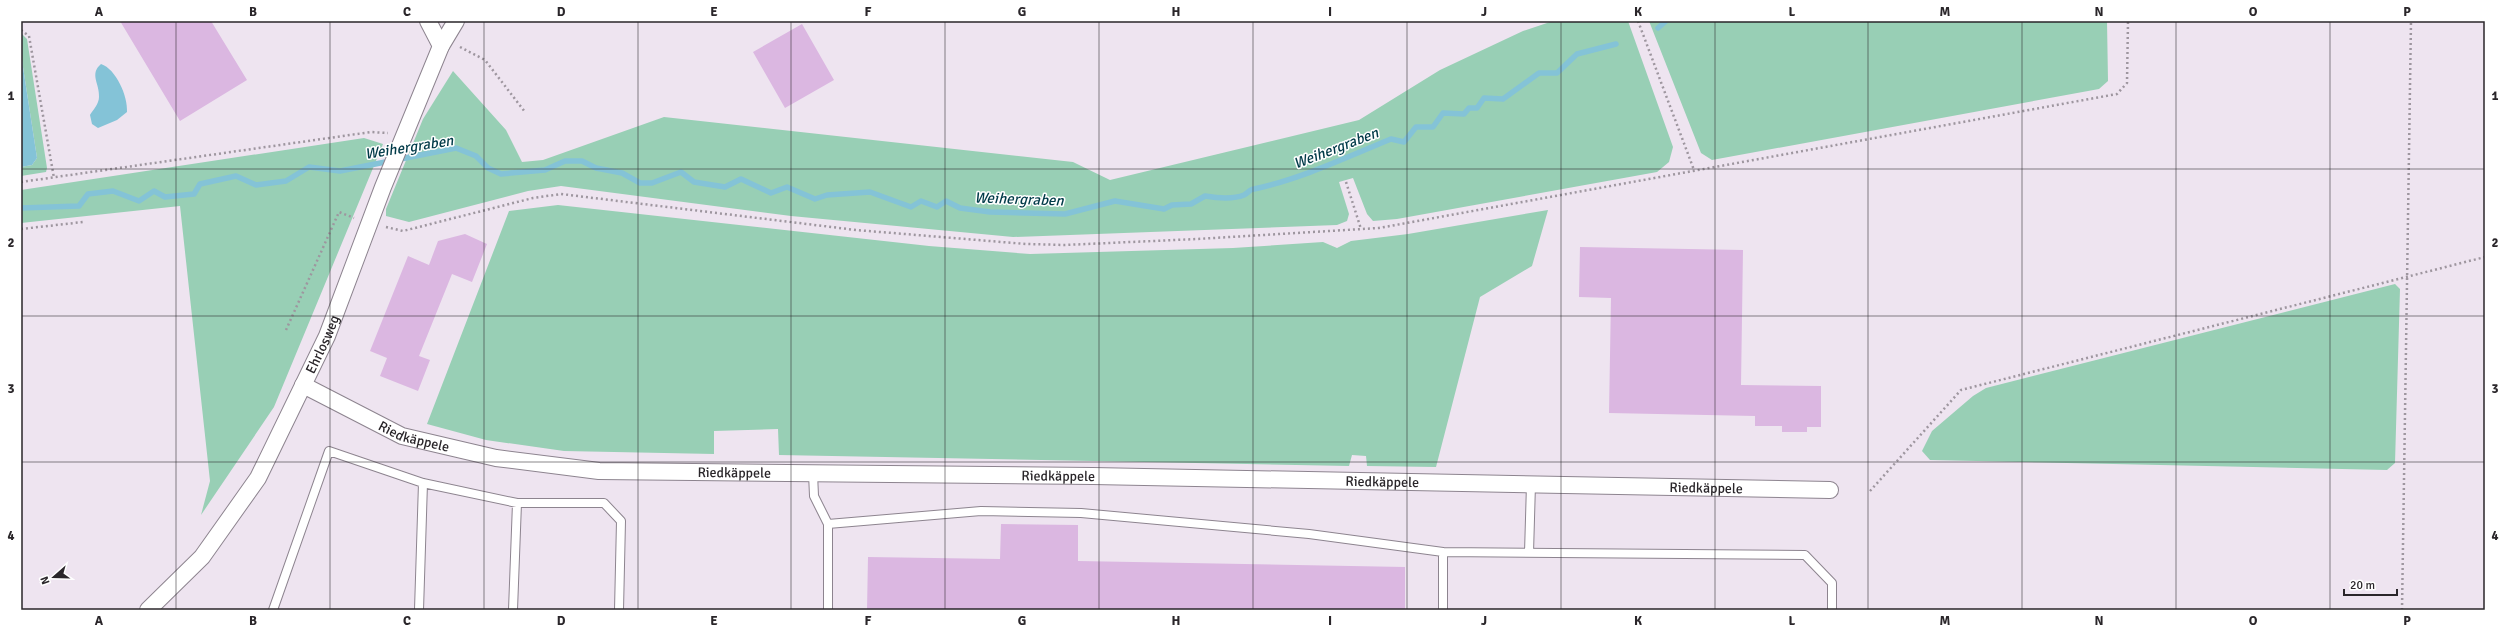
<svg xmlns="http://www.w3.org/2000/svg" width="2506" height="631" viewBox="0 0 2506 631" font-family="Signika,sans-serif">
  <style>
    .green { fill: #98cfb5 }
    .water { fill: #84c3d7 }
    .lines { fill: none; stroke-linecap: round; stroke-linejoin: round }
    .stream { stroke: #84c3d7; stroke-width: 5.5 }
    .building { fill: #dbb7e1 }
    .service-casing { stroke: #8d848f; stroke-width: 10 }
    .minor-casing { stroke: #8d848f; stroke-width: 18 }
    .path { stroke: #9e969f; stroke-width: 2.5; stroke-dasharray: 2 3; stroke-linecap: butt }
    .service { stroke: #fff; stroke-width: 8 }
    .minor { stroke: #fff; stroke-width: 16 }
    .grid { fill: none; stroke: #2a262a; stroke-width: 1; stroke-opacity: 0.55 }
    .labels { text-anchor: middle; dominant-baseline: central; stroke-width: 3; stroke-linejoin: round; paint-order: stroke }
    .street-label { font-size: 14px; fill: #2a262a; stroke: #fff }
    .water-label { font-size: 15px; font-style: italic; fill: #003a48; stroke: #fff }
    .neatline { fill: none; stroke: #2a262a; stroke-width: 1.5 }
    .grid-label { font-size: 13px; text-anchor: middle; font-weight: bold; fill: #2a262a }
  </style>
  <rect width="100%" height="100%" fill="#eee4f0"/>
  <path class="green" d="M1553,21H1628L1673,147L1669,162L1657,172L1397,219L1373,221L1367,214L1353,178L1339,182L1349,214L1347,221L1337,225L1013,237L791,216L561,186L528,191L409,222L386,216V209L423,119L453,71L506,130L522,162L543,160L664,117L1073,162L1110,180L1359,120L1440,70L1523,31Z
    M1649,21H2107L2108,81L2099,89L1712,160L1701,153Z
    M21,33L27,39L47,168L46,172L21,176V167L32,165L37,158L21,54Z
    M364,138L383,144L274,407L201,515L210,481L180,206L21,223V190Z
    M558,205L929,246L1030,254L1233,248L1323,242L1337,248L1351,241L1408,234L1548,210L1532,266L1480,297L1436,467L1367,466L1366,456L1352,455L1349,466L779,455L778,429L714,431V454L564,451L486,440L427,424L509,211Z
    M2395,284L2400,289L2395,463L2387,470L1930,460L1922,451L1932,431L1973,396L1986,388Z"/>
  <path class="water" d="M21,54L37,158L32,165L21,167Z
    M101,64C116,69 128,96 127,112L117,120L98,128L92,124L90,115C93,110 99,104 99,97C100,84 89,74 101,64Z"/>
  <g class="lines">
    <path class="stream" d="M1658,28L1666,21
      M21,208L79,206L88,194L113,191L139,201L154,191L165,197L194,194L200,184L236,176L256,185L286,181L309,167L340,171L456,148L476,156L488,168L501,174L545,170L565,161H582L596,168L622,173L640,183H652L681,172L694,182L725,187L741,179L771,193L787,187L815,199L827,195L870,192L911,207L921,201L937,207L946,201L960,208L990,212L1065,214L1115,201L1164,209L1172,205L1191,204L1205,196C1217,198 1232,200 1244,195C1248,193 1250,189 1254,189C1301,179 1347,157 1391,139L1404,142L1416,127H1433L1443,113L1464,114L1469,108H1477L1484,98L1503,99L1539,73H1557L1577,54L1616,44"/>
  </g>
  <path class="building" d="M120,21H211L247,80L180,121Z
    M802,24L834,80L785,108L753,52Z
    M465,234L487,244L472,282L452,274L419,356L430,360L418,391L380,376L387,358L370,351L408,256L429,265L438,241Z
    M1580,247L1743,250L1741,385L1821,386V427H1807V432H1782V426H1755V416L1609,413L1611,298L1579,297Z
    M1001,524L1078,525V561L1405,567V610H867L868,557L1000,559Z"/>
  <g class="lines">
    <g class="service-casing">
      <path id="service" d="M813,473L814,496L828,524L981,511L1081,513L1309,534L1443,552
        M828,524V610
        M1529,553L1531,484
        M273,610L329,451L423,483L517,503H604L621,521L619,610
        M419,610L423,483
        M513,610L517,503
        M1443,610V552L1805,555L1832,583V610"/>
    </g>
    <g class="minor-casing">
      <g id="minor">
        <path d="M428,21L441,46"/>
        <path id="s1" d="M303,385L402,436L496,458L599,471L1093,476L1830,490"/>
        <path id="s2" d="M148,610L202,557L258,478L327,336L383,187L441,46L456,21"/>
      </g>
    </g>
    <path class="path" d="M1638,21L1694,170
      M21,30L29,36L54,178
      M460,47L485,60L525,112
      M21,182L371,132L388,133
      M1346,182L1361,229
      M386,227L403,231L533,198L561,194L856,230L1026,244L1065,245L1197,239L1379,228L2117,94L2127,83L2128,21
      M21,229L83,222
      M286,330L339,212L354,218
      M1870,491L1961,390L2485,257
      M2402,610L2411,21"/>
    <use href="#service" class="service"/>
    <use href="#minor" class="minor"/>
  </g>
  <path class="grid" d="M176,21V610M330,21V610M484,21V610M638,21V610M791,21V610M945,21V610M1099,21V610M1253,21V610M1407,21V610M1561,21V610M1715,21V610M1868,21V610M2022,21V610M2176,21V610M2330,21V610M21,169H2485M21,316H2485M21,462H2485"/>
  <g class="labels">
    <g class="street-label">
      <text stroke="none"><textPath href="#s2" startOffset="321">Ehrlosweg</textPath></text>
      <text stroke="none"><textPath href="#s1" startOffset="123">Riedkäppele</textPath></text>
      <text stroke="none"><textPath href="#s1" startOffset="447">Riedkäppele</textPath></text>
      <text stroke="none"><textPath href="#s1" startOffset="771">Riedkäppele</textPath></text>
      <text stroke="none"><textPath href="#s1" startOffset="1095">Riedkäppele</textPath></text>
      <text stroke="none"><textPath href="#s1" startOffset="1419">Riedkäppele</textPath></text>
    </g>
    <g class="water-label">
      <text transform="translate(409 147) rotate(-9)">Weihergraben</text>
      <text transform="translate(1336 148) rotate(-21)">Weihergraben</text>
      <text transform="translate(1019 199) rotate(2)">Weihergraben</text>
    </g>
  </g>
  <rect width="2506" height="631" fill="none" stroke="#ffffff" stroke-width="44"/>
  <g transform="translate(54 577) rotate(250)" stroke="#ffffff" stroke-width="3" paint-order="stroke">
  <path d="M0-3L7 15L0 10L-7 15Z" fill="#2a262a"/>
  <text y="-6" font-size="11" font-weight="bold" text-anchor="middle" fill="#2a262a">N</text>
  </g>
  <path d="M2344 589v6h53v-6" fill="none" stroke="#2a262a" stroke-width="2"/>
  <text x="2350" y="589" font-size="12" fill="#2a262a" stroke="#ffffff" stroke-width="3" paint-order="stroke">20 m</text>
  <rect x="22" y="22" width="2462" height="587" class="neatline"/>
  <g class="grid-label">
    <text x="99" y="16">A</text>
    <text x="253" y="16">B</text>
    <text x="407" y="16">C</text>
    <text x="561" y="16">D</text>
    <text x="714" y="16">E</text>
    <text x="868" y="16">F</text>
    <text x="1022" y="16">G</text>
    <text x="1176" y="16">H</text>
    <text x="1330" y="16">I</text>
    <text x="1484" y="16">J</text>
    <text x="1638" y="16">K</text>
    <text x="1792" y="16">L</text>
    <text x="1945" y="16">M</text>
    <text x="2099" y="16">N</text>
    <text x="2253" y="16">O</text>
    <text x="2407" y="16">P</text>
    <text x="11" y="100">1</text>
    <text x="2495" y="100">1</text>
    <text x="11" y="247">2</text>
    <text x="2495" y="247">2</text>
    <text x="11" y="393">3</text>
    <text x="2495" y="393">3</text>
    <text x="11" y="540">4</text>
    <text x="2495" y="540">4</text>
    <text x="99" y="625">A</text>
    <text x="253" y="625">B</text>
    <text x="407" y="625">C</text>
    <text x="561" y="625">D</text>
    <text x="714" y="625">E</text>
    <text x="868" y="625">F</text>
    <text x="1022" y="625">G</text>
    <text x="1176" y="625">H</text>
    <text x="1330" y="625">I</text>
    <text x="1484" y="625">J</text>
    <text x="1638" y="625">K</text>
    <text x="1792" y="625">L</text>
    <text x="1945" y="625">M</text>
    <text x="2099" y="625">N</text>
    <text x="2253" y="625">O</text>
    <text x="2407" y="625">P</text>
  </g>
</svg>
